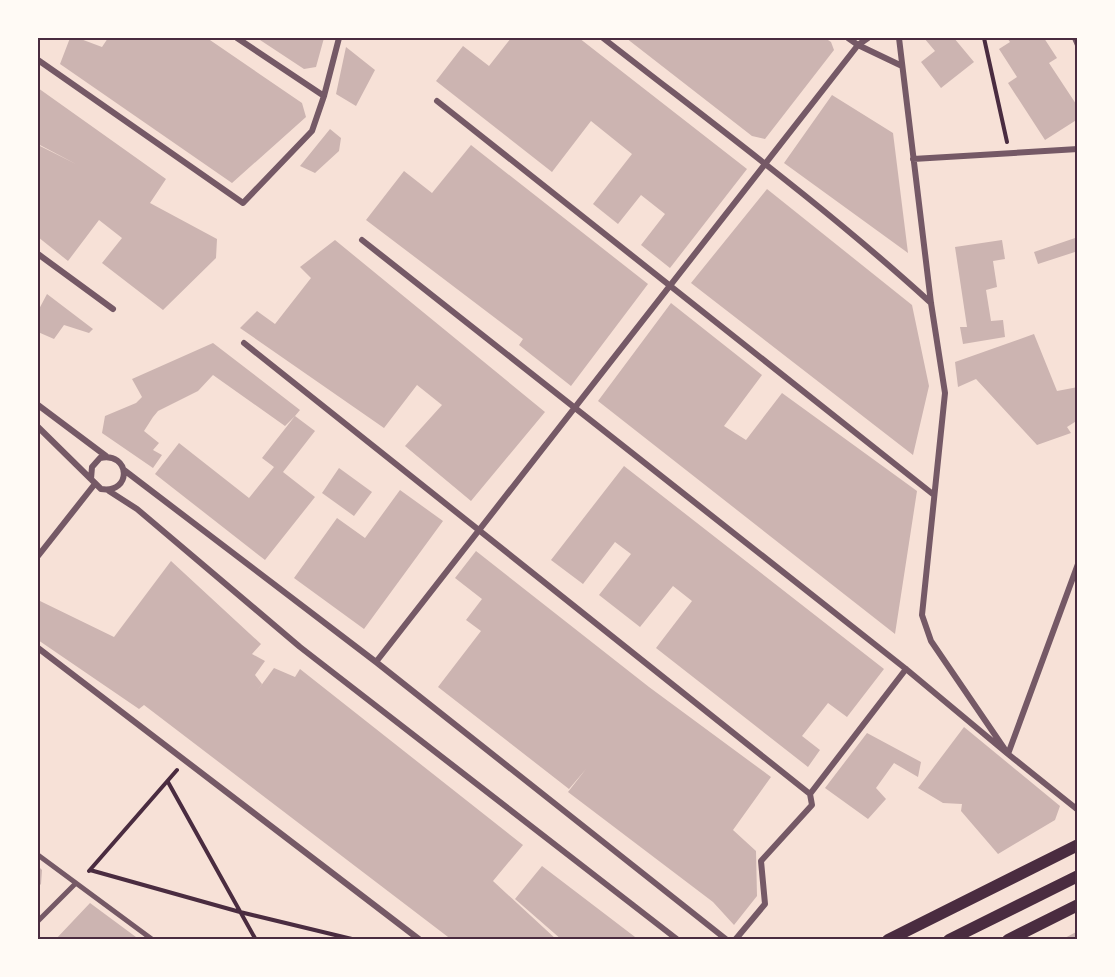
<svg xmlns="http://www.w3.org/2000/svg" width="1115" height="977" viewBox="0 0 1115 977" font-family="Helvetica,sans-serif">
  <style>
    .building { fill: #ccb4b1 }
    .lines { fill: none; stroke-linecap: round; stroke-linejoin: round }
    .path { stroke: #4a2c40; stroke-width: 4 }
    .pedestrian { stroke: #755966; stroke-width: 5 }
    .minor { stroke: #755966; stroke-width: 6 }
    .secondary { stroke: #4a2c40; stroke-width: 12 }
    .neatline { fill: none; stroke: #4a2c40; stroke-width: 2 }
  </style>
  <rect width="100%" height="100%" fill="#f7e1d7"/>
  <path class="building" d="M70,38H78L102,47L108,38H207L302,103L306,117L232,183L60,64Z
    M257,38H324L316,67L304,69Z
    M511,38H579L747,169L670,268L641,245L665,214L641,195L618,224L593,204L632,154L591,121L552,172L436,81L463,46L489,66Z
    M626,38H825L831,42L834,50L765,139L752,136Z
    M924,38H954L974,62L941,88L921,62L935,51Z
    M1007,38H1044L1057,58L1049,63L1078,107V119L1045,140L1008,83L1017,77L999,49L1010,42Z
    M346,47L375,70L356,106L336,94Z
    M38,88L166,179L150,203L217,239L216,258L163,310L102,263L122,238L99,220L68,261L38,237V145L76,164L38,144Z
    M832,95L893,133L908,253L784,163Z
    M330,129L341,138L339,151L315,173L300,166Z
    M471,145L648,284L571,386L519,345L523,339L366,220L404,171L432,193Z
    M767,189L912,305L929,386L913,455L691,283Z
    M1078,237V251L1038,264L1034,252Z
    M335,240L545,412L471,501L405,446L442,405L417,385L384,428L240,328L257,311L275,324L311,278L300,267Z
    M1002,240L1005,259L993,261L997,287L986,290L991,321L1003,320L1005,337L963,344L960,327H967L955,247Z
    M47,294L93,329L89,333L64,325L54,339L38,332V311Z
    M671,303L762,375L724,426L746,440L782,393L917,491L895,634L598,401Z
    M1034,334L1057,391L1078,387V420L1067,427L1071,433L1037,445L976,379L958,387L955,362Z
    M213,343L300,410L295,416L315,431L283,472L315,497L265,560L155,474L179,443L249,498L274,467L262,458L295,416L285,426L213,375L198,391L158,411L153,417L144,431L159,443L153,450L162,455L153,468L102,433L105,416L136,403L142,397L132,379Z
    M624,466L884,669L847,717L828,703L802,736L820,750L808,767L656,648L692,601L673,586L640,627L599,595L631,554L615,542L583,584L551,560Z
    M339,468L372,492L354,516L322,493Z
    M400,490L443,521L364,629L294,578L337,518L365,538Z
    M476,551L649,687L771,777L733,830L756,851L757,896L734,925L713,902L568,792L586,769L569,789L438,687L481,631L466,620L482,599L455,578Z
    M171,561L261,644L252,654L265,661L255,675L262,684L257,691L274,668L295,677L300,669L523,845L493,881L557,940H452L144,705L139,709L38,640V605L40,601L114,637Z
    M964,727L1060,806L1055,820L998,854L961,811L962,804L943,803L918,788Z
    M867,733L921,762L918,777L894,763L876,788L886,799L868,819L825,788Z
    M38,866L42,870L41,884L38,887Z
    M542,866L639,940H562L515,899Z
    M90,903L140,940H55Z
    M1078,931V940H1061Z"/>
  <g class="lines">
    <path class="path" d="M984,38L1007,142
      M168,782L256,940
      M90,870L240,912L356,940
      M89,871L177,770"/>
    <path class="pedestrian" d="M38,855L153,940
      M38,921L76,883"/>
    <path class="minor" d="M237,38L324,96
      M603,38C713,124 827,208 931,303
      M848,38L858,45L902,66
      M899,38L931,303L945,393L922,615L931,641L1008,754L1078,810
      M1075,38L1078,45
      M38,60L243,203L312,131L324,96L339,38
      M437,101L934,495
      M913,159L1078,149
      M362,240L906,669L1008,754L1078,564
      M38,254L113,309
      M244,343L810,794
      M38,405L106,456
      M38,427L101,489C133,494 130,451 100,458L92,467L91,479
      M124,470L376,662L727,940
      M109,491L137,509L300,647L678,940
      M38,556L94,485
      M38,648L420,940
      M376,662L858,45L868,38
      M735,940L765,904L761,861L812,805L810,794L906,669"/>
    <path class="secondary" d="M888,940L1078,845
      M949,940L1078,876
      M1008,940L1078,905"/>
  </g>
  <rect width="1115" height="977" fill="none" stroke="#fffaf5" stroke-width="78"/>
  <rect x="39" y="39" width="1037" height="899" class="neatline"/>
</svg>
